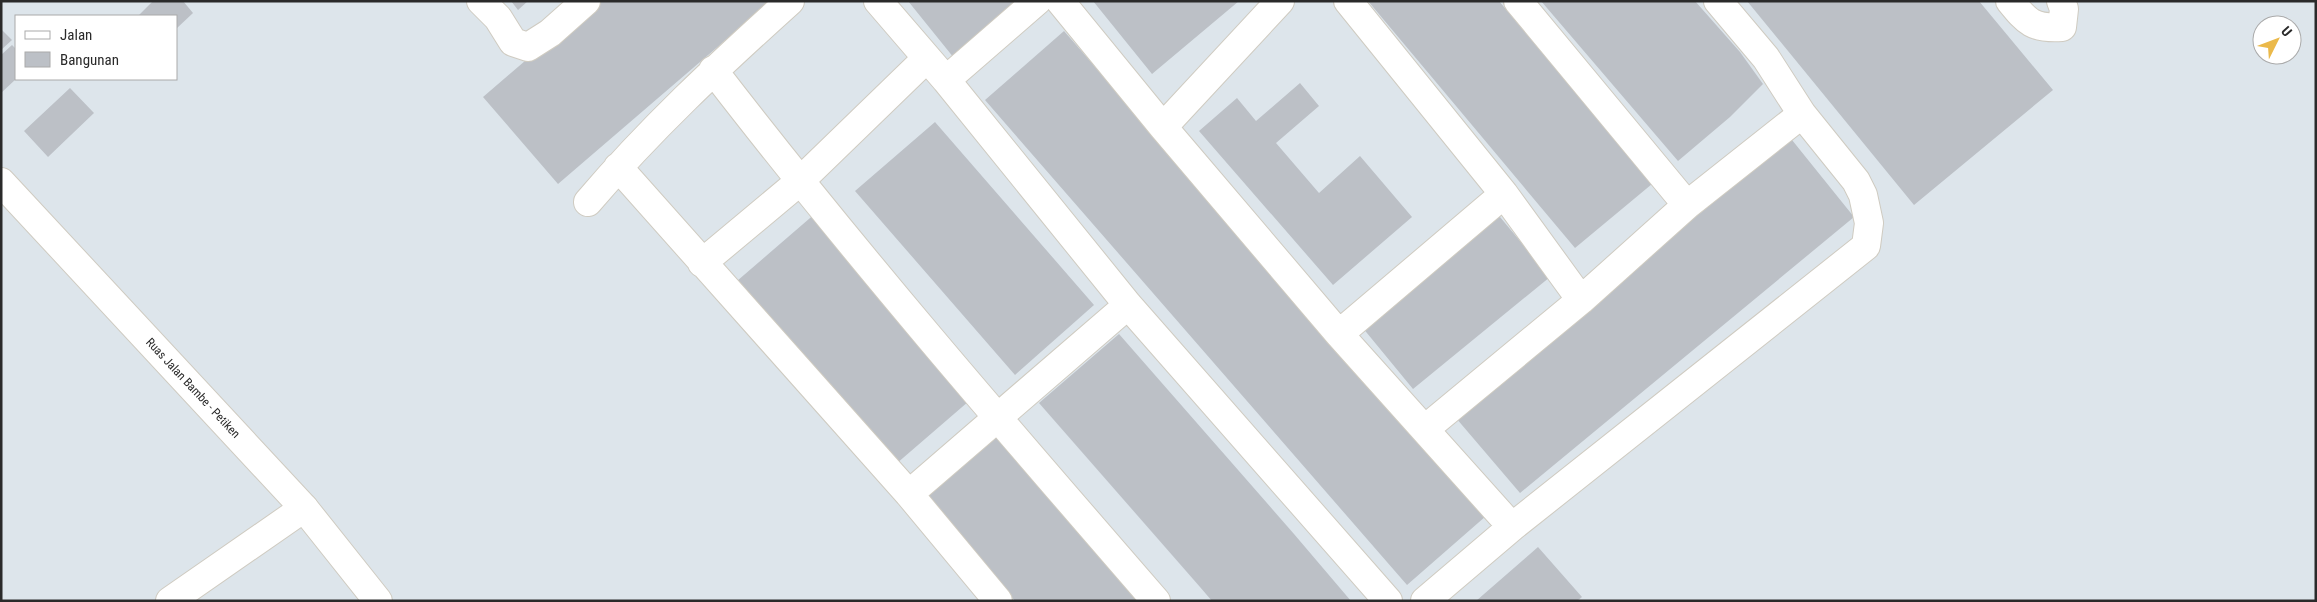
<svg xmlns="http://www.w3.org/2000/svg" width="2317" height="602" viewBox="0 0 2317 602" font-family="'Roboto Condensed',sans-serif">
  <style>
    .building { fill: #bcc0c6 }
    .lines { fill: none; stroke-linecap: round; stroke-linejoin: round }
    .street-casing { stroke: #cfcbc1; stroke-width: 30 }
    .secondary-casing { stroke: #cfcbc1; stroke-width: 30 }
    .street { stroke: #fff; stroke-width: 28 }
    .secondary { stroke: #fff; stroke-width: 28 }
    .labels { text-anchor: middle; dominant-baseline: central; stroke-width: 4.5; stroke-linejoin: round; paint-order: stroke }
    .street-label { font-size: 12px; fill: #2a2a2a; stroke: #fff }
  </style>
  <rect width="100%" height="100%" fill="#dde5eb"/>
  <path class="building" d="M153,1H183L193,13L176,29V16H138Z
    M511,1H528L518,10Z
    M595,1H771L558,184L483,97Z
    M908,1H1022L954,58Z
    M1093,1H1239L1152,74Z
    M1368,1H1499L1652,184L1575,248Z
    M1541,1H1695L1740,52L1763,84L1730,117L1678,161Z
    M1747,1H1979L2053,90L1914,205Z
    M1,29L12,40L1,50Z
    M1064,31L1486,516L1407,585L985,100Z
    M12,45L16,49V79L1,93V55Z
    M1300,83L1319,106L1276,143L1319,193L1360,156L1412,217L1333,285L1199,131L1237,98L1256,121Z
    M70,88L94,113L48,157L24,131Z
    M935,122L1094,305L1015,375L855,191Z
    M1788,135L1854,217L1520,493L1456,418L1639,259L1703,211Z
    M1495,211L1550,277L1413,389L1362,327Z
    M817,212L976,395L896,464L737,281Z
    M1119,334L1294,534L1351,601H1212L1200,587L1039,403Z
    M997,427L1143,601H1015L921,492Z
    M1538,547L1582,597L1577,601H1476Z"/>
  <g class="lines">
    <g class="street-casing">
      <path id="street" d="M481,1L498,18L513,42L528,47L550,33L586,1
        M878,1L946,80L1128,305L1388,601
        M1060,1L1163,127L1339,334L1512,527
        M1348,1L1504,194L1581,300
        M1518,1L1687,205
        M2010,1C2027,22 2033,29 2062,27L2064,9L2061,1
        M713,70C854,253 1005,427 1156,601
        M946,80L1037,1
        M1163,127L1280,1
        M618,167L909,494L998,601
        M588,202C650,129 719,65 790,1
        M702,263L799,182L927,58
        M1339,334L1504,194
        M1425,429L1581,300L1687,205L1802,114
        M909,494L1128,305
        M170,601L304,508
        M1425,601L1512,527L1866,246L1869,223L1863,195L1856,181L1802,114L1766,58L1718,1"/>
    </g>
    <g class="secondary-casing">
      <path id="secondary" d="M1,182L304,508L378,601"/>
    </g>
    <use href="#street" class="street"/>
    <use href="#secondary" class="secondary"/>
  </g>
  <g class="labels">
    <g class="street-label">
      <text transform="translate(193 388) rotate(47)">Ruas Jalan Bambe - Petiken</text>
    </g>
  </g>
  <rect width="2317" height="602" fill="none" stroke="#2a2a2a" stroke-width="5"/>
  <rect x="15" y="15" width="162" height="65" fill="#ffffff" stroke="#aaaaaa"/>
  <rect x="25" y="31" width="25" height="8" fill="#ffffff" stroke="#aaaaaa"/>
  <text x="60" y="40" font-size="15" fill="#2a2a2a">Jalan</text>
  <rect x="25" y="52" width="25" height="15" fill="#bcc0c6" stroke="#aaaaaa"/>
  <text x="60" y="65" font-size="15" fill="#2a2a2a">Bangunan</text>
  <g transform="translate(2277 40) rotate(48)"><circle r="24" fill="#ffffff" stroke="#aaaaaa"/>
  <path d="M0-4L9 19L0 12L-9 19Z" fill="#ebb94a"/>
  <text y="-8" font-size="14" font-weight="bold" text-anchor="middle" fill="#2a2a2a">U</text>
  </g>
</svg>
